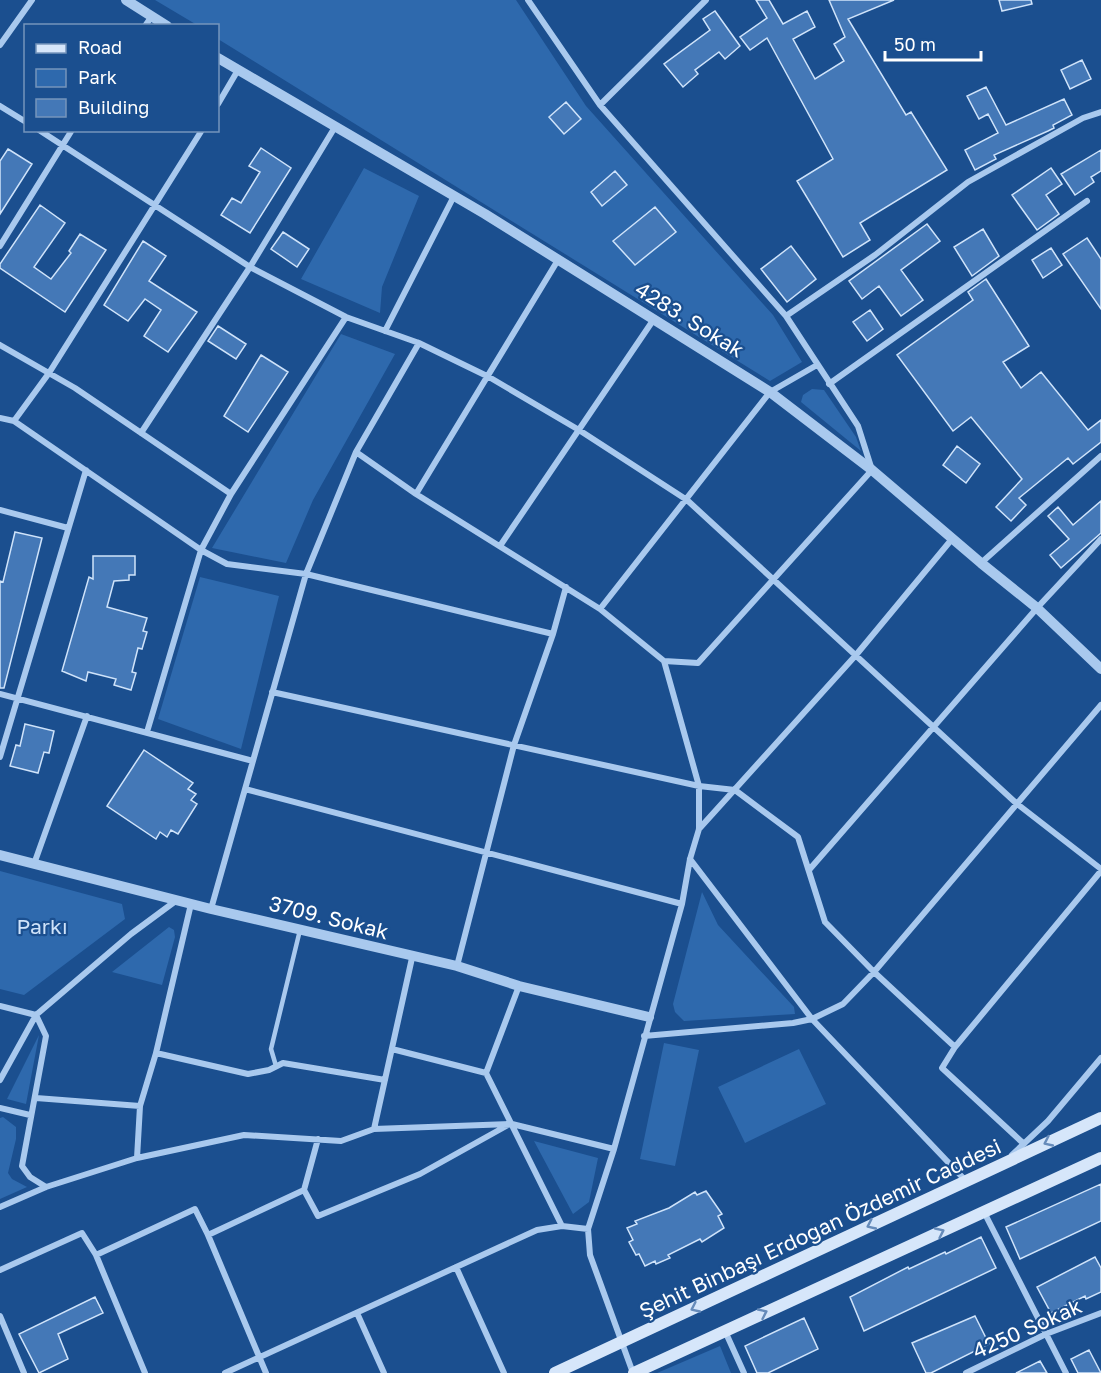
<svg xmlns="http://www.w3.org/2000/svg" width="1101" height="1373" viewBox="0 0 1101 1373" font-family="'Golos Text',sans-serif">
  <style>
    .green { fill: #2e69ad }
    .building { fill: #4478b7; stroke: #cfe3fa; stroke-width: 1.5 }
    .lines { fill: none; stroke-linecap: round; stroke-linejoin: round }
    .service { stroke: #a9c9ee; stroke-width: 4.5 }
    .minor { stroke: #a9c9ee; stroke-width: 6 }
    .tertiary { stroke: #a9c9ee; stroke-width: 10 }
    .secondary { stroke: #d6e6fa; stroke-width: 12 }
    .oneway { stroke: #668bba }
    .labels { text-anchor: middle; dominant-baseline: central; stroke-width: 4.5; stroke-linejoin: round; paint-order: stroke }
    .street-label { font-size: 21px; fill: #fff; stroke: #1b4f8f }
    .park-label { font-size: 21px; fill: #cfe3fa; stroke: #1b4f8f }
  </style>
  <rect width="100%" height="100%" fill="#1b4f8f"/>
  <path class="green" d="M155,0H516L586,106L773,315L802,362L770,381L218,39V26L197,25Z
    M364,168L419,196L382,287L380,313L301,279Z
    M341,334L395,354L313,500L286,563L212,548Z
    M812,389L824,390L856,437L861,451L801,402L803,395Z
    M200,577L279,596L241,749L158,719Z
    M0,871L122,904L125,919L24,995L0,989Z
    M702,892L718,925L794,1007L795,1014L684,1021L675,1012L673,1004Z
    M169,927L174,930L175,937L162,985L112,972Z
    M39,1035L26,1104L7,1099Z
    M664,1043L699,1050L675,1166L640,1159Z
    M799,1049L826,1104L745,1143L718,1087Z
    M3,1117L16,1127V1139L8,1173L12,1179L27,1187L0,1199V1118Z
    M534,1141L598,1158L589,1202L573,1214Z
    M720,1346L731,1373H657Z"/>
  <path class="building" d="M756,0H769L783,24L807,11L815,27L793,39L815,79L844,61L834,44L845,37L829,0H894L848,19L906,115L911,112L947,170L860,223L870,240L843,257L797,181L833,159L767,38L750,50L740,37L767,18Z
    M999,0H1031L1032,4L1002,11Z
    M715,11L740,46L725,59L719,52L695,70L698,74L683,87L664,64L710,30L703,19Z
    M1082,60L1091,79L1070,89L1061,70Z
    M986,87L1006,125L1064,99L1072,115L1053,125L1054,128L1048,131L994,155L996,159L975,170L965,150L998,133L988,114L979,119L967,96Z
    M566,102L581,119L564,134L549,117Z
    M261,148L291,168L250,233L221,215L232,198L241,203L260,172L249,166Z
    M8,149L32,164L0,214V161Z
    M1101,150V171L1091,177L1094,182L1075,195L1061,174Z
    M1051,168L1062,184L1046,195L1059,214L1037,230L1012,195Z
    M615,171L627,185L602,206L591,192Z
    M40,205L65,223L34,267L51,279L71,253L69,251L80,234L106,250L65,312L0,268V264Z
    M655,207L676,232L635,265L613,241Z
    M927,224L940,241L901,270L923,300L901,316L879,286L862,299L849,281Z
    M983,229L999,256L972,276L954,247Z
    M283,232L309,249L297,267L271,249Z
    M1087,238L1101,259V309L1063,254Z
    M143,241L166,256L149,281L197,312L168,352L144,336L161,310L145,299L128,321L104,305Z
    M791,246L816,279L787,302L761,269Z
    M1051,248L1062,265L1043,278L1032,260Z
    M986,279L1029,346L1003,362L1021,388L1041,372L1088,430L1101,420V442L1073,464L1068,458L1019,498L1026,505L1011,521L996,507L1022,479L971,417L953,431L897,355L973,300L968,292Z
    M870,310L883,329L867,341L853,322Z
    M218,326L246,344L236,359L208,341Z
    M261,355L288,372L248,432L224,416Z
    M957,446L980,464L966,483L943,465Z
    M1101,501V533L1061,568L1050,555L1069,539L1048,516L1058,507L1073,525Z
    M15,532L42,538L4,688H0V581L3,582Z
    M93,556H135V575H129V580L114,581L107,607L147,618L143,631L147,632L142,649L138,648L132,672L136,673L131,690L114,685L116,679L88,672L86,681L62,671L89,577L93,579Z
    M25,724L54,731L49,753L44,752L38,773L10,766L16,745L20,746Z
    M144,750L193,783L188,789L196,794L191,800L197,804L178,834L171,830L167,837L160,832L156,839L107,806Z
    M1101,1184V1221L1020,1259L1006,1227Z
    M706,1191L722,1214L718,1216L724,1228L702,1242L700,1239L668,1255L670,1258L656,1264L655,1261L645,1266L639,1254L636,1255L629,1242L633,1240L627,1228L637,1224L635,1221L669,1208L695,1192L697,1195Z
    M981,1237L996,1268L864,1331L850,1297L908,1267L909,1269L945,1252L946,1254Z
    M1095,1257L1101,1268V1292L1086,1299L1085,1296L1051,1313L1037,1287Z
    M95,1297L103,1313L58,1334L68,1359L39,1373L19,1334Z
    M975,1316L989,1344L931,1373H926L912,1343Z
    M804,1318L818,1349L768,1373H757L745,1346Z
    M1089,1350L1101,1373H1078L1071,1359Z
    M1040,1361L1047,1373H1016Z"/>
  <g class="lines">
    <path class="service" d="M276,1066L271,1049L300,930"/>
    <path class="minor" d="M528,0L600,105L786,316L858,426L872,470L698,663L664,661
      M145,26L152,16
      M0,45L32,0
      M218,104L238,70
      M600,105L706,0
      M0,106L26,122
      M39,130L250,267L346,317L419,343L489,377L579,430L687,500L1016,803L1101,869
      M0,246L72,130
      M786,316L875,255L968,182L1083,118L1101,112
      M385,331L454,196
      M0,345L75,388L231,494
      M829,384L1087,201
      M0,418L14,421L201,550L227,564L306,574L553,634
      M14,421L49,373L202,130
      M141,433L250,267L335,127
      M356,452L416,494L600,609L664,661L699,786V829L690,859L682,904L614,1149L588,1229L590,1255L633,1373
      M416,494L558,260
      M0,510L68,528
      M500,546L654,319
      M981,563L1101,456
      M600,609L770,392L817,365
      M272,692L699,786L735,790L798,837L825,922L874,972L955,1047
      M0,694L253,761
      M147,732L201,550L231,494L346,317
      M0,757L86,470
      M245,789L682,904
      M699,829L856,655L952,539
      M690,859L812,1019L843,1004L874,972L1101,705
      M34,864L87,716
      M809,870L1037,608L1101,539
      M211,909L306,574L356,452L419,343
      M457,966L514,745L553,634L566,587
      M519,986L486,1073L562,1226
      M0,1006L36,1015L46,1036L22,1166L30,1177L46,1187
      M644,1036L793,1023L812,1019L966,1181
      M392,1049L486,1073
      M156,1053L248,1074L269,1070L283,1063L385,1080
      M0,1080L36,1015L131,934L177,900
      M36,1098L140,1106
      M0,1108L30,1115
      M374,1129L412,958
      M1024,1144L942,1068L955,1047L1101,871
      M1012,1155L1048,1121L1101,1058
      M137,1158L140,1106L156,1053L191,904
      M304,1190L318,1139
      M0,1207L46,1187L137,1158L244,1135L341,1141L374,1129L512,1124L614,1149
      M984,1212L1066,1373
      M208,1235L266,1373
      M96,1255L145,1373
      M456,1267L504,1373
      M0,1270L82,1233L96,1255L195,1209L208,1235L304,1190L318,1216L420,1174L508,1125
      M357,1313L384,1373
      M0,1316L24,1373
      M725,1331L744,1373
      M225,1373L537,1230L562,1226L588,1229
      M966,1373L1046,1334L1101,1313"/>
    <path class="tertiary" d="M126,0L167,26
      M218,58L485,214L770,392L872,470L981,563L1037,608L1101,669
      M0,855L211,909L457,966L519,986L649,1017"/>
    <path class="secondary" d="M555,1373L1101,1118
      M634,1373L1101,1158"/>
  </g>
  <defs><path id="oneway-chevron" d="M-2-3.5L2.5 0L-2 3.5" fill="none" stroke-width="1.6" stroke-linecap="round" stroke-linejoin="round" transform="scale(1.5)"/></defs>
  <g class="oneway">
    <use href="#oneway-chevron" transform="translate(1048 1142) rotate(155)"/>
    <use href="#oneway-chevron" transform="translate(871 1225) rotate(155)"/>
    <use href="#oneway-chevron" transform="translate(940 1232) rotate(-25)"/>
    <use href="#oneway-chevron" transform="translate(695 1308) rotate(155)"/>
    <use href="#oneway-chevron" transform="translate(763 1313) rotate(-25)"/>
  </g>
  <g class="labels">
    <g class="street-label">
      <text transform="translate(690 319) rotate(32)">4283. Sokak</text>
      <text transform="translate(329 917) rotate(14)">3709. Sokak</text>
      <text transform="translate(820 1228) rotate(-25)">Şehit Binbaşı Erdoğan Özdemir Caddesi</text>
      <text transform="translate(1027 1328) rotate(-24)">4250 Sokak</text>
    </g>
    <g class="park-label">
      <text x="42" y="926">Parkı</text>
    </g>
  </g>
  <rect x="24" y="24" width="195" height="108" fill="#1b4f8f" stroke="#7695bc" stroke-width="1.5"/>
  <rect x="36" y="44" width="30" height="9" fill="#d6e6fa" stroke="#7695bc" stroke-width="1.5"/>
  <text x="78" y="54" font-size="18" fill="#ffffff">Road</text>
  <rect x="36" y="69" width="30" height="18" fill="#2e69ad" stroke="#7695bc" stroke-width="1.5"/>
  <text x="78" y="84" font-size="18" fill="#ffffff">Park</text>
  <rect x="36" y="99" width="30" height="18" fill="#4478b7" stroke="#7695bc" stroke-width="1.5"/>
  <text x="78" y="114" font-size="18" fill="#ffffff">Building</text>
  <path d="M885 51v9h96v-9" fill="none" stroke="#ffffff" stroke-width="3"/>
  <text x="894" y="51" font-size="18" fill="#ffffff" stroke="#1b4f8f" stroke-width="4.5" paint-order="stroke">50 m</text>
</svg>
